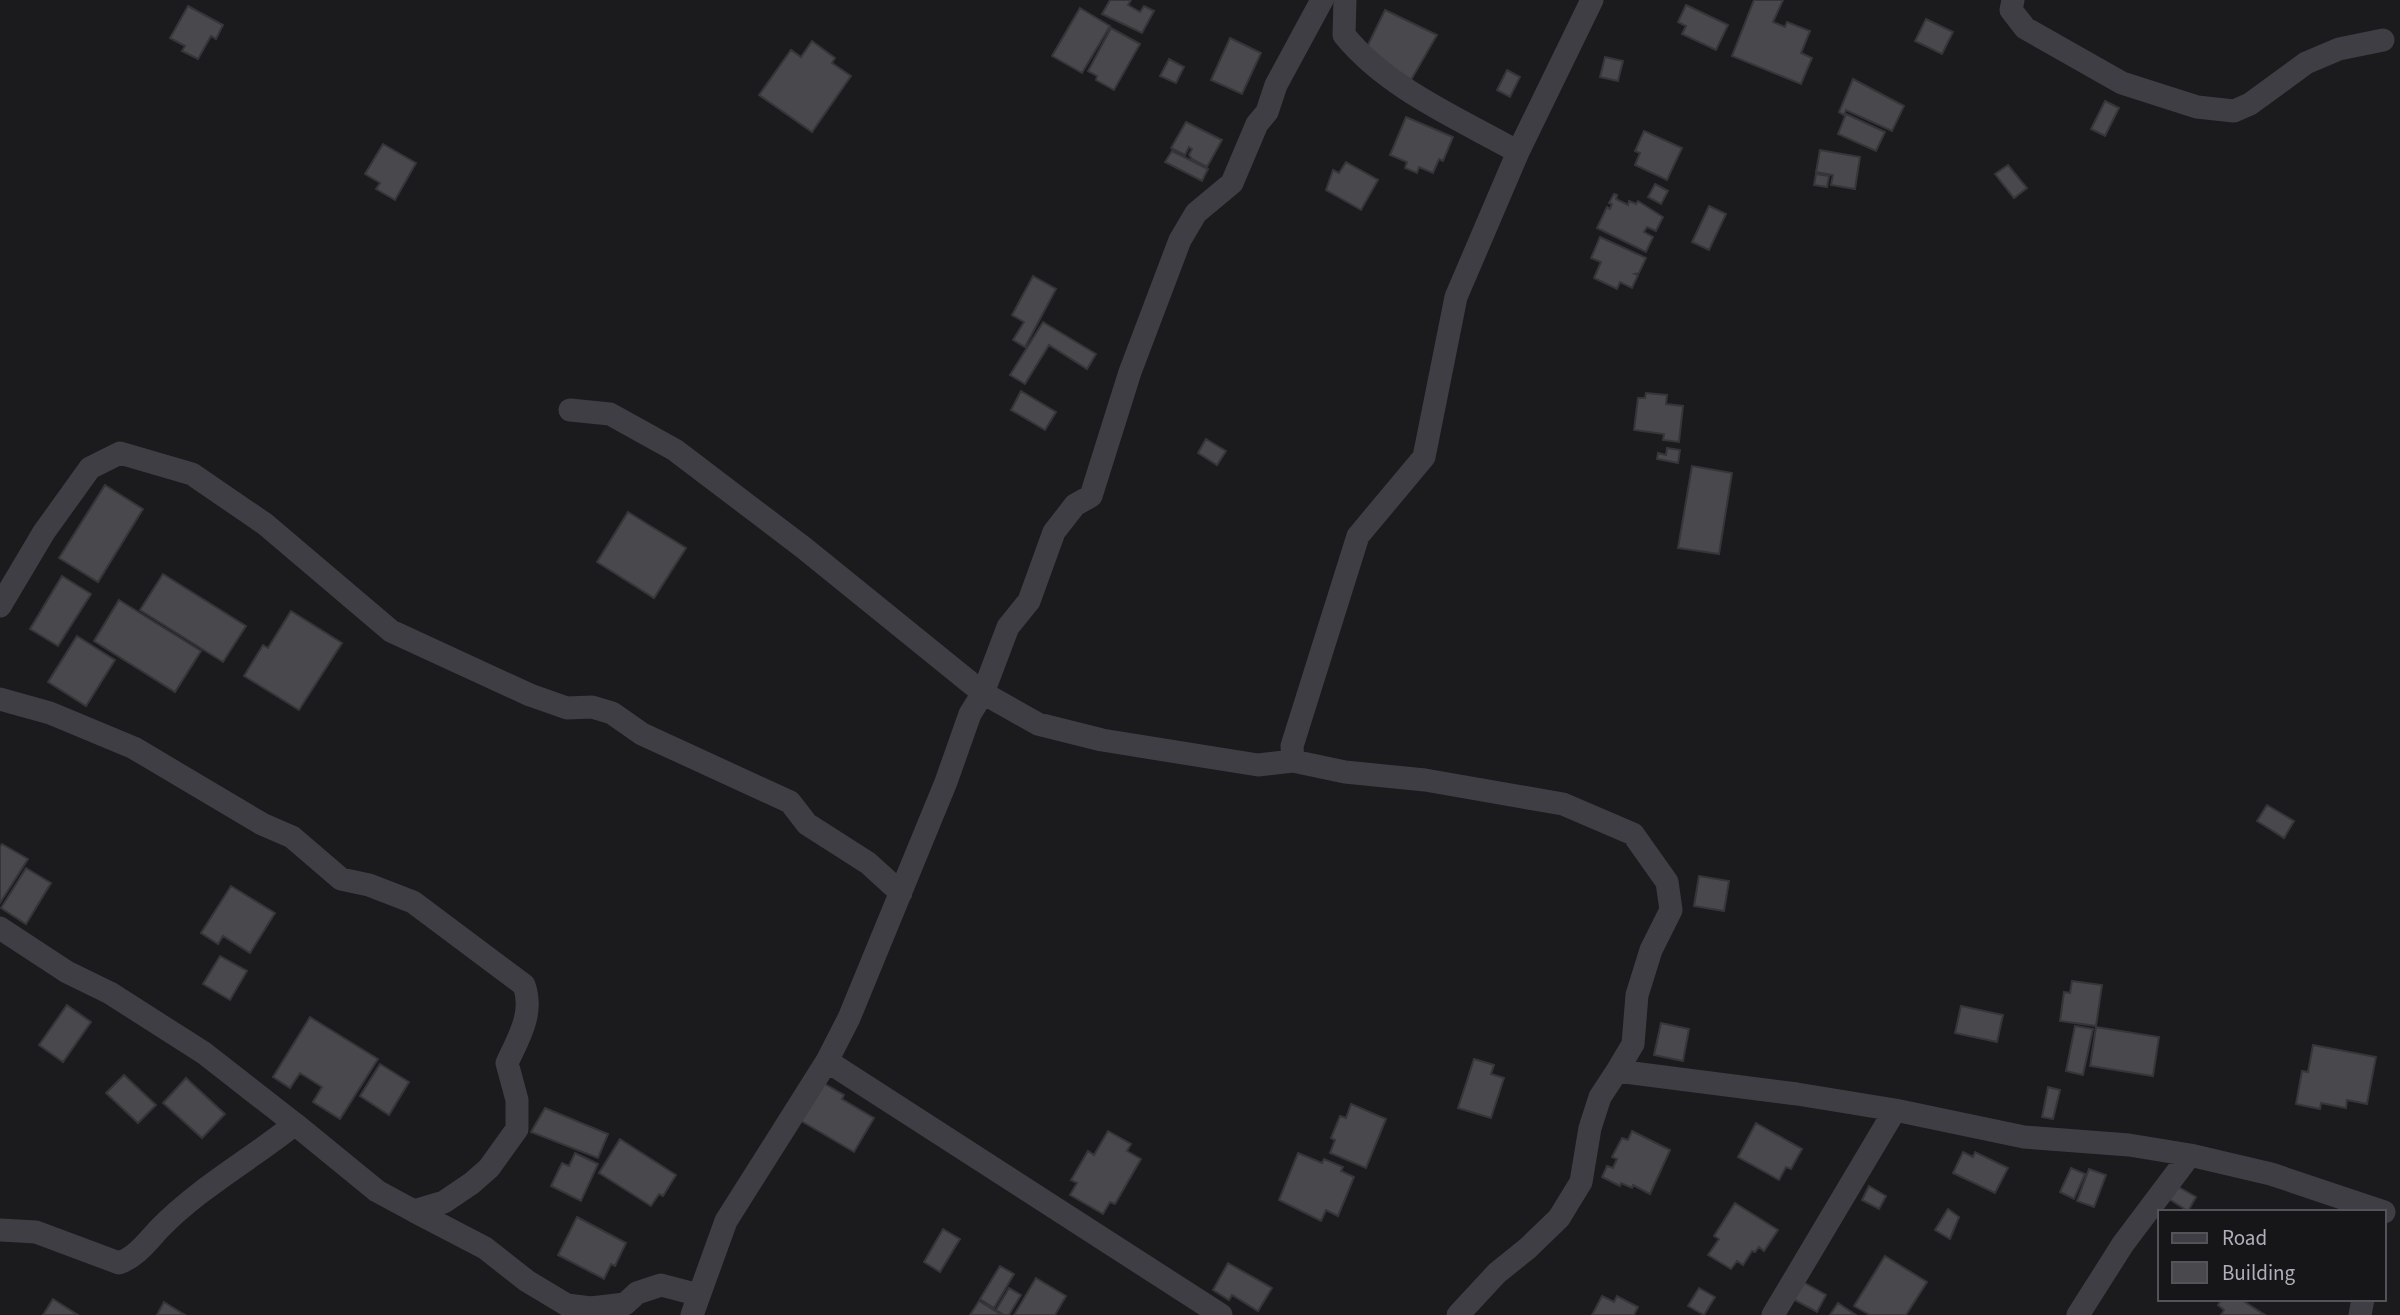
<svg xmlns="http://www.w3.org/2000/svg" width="2400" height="1315" viewBox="0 0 2400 1315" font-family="'Source Sans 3',sans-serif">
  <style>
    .building { fill: #49484d; stroke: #363539; stroke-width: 2 }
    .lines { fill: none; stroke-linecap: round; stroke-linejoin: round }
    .minor { stroke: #3e3e44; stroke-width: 23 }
  </style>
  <rect width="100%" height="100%" fill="#1b1b1d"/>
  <path class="building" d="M1110,0H1131L1128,5L1140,12L1144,6L1154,11L1142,33L1102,14Z
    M1754,0H1783L1773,22L1785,27L1787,22L1810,31L1801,53L1812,58L1801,84L1732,56Z
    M1686,5L1728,25L1716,50L1682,34L1686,26L1678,22Z
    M188,6L223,25L216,39L211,36L198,59L182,51L185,46L170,38Z
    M1080,8L1110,26L1082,73L1052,56Z
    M1385,10L1437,35L1411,80L1362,57Z
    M1926,19L1953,32L1942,54L1915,41Z
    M1111,28L1140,44L1114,90L1096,80L1097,76L1088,71Z
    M1230,38L1261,53L1242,94L1211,80Z
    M812,41L835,58L832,63L851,76L812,132L759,95L791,50L801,57Z
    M1605,57L1623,61L1618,81L1600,77Z
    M1169,59L1184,67L1176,83L1160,76Z
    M1507,70L1520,77L1510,97L1497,90Z
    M1853,79L1904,106L1892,131L1846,110L1844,115L1839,112Z
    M2105,101L2119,108L2105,136L2091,129Z
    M1846,114L1885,132L1876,151L1838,134Z
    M1406,117L1453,137L1443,161L1439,159L1433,173L1419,167L1417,173L1405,168L1407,162L1390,155Z
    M1186,122L1222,140L1207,167L1192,159L1189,155L1192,149L1189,147L1185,155L1171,148Z
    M1644,131L1682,148L1667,180L1635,165L1640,153L1635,151Z
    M383,144L416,163L395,200L376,189L380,183L365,174Z
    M1820,150L1860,157L1855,189L1831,185L1833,175L1816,172Z
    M1172,151L1208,169L1202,181L1165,162Z
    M1346,162L1378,180L1361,210L1326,190L1333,170L1339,173Z
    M2008,165L2027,188L2014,198L1995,174Z
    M1816,174L1829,176L1827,187L1814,185Z
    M1655,184L1668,191L1661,204L1648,197Z
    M1614,194L1617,195L1616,199L1628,205L1629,201L1636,204L1638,201L1663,217L1656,231L1647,227L1644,232L1653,237L1646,252L1597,228L1607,207L1610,209L1612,204L1609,203Z
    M1709,206L1726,214L1709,250L1692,242Z
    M1600,237L1646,258L1639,273L1635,274L1638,275L1632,288L1620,282L1617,289L1594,278L1601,262L1591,258Z
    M1033,276L1056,289L1025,347L1013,340L1024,322L1012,315Z
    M1043,322L1096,354L1087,369L1049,345L1025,384L1010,375Z
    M1021,391L1056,412L1045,430L1011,410Z
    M1646,393L1667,395L1666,404L1683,406L1679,442L1663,440L1664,434L1634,430L1638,398H1645Z
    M1206,439L1226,451L1217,465L1198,453Z
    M1667,448L1680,450L1678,463L1657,459L1658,453L1666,455Z
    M1692,466L1732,473L1719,554L1678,548Z
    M105,485L143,509L98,582L59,558Z
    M628,512L686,548L654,598L597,562Z
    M163,574L246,626L223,662L140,610Z
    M62,576L91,594L58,646L30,629Z
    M119,600L201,651L175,692L94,641Z
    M291,611L342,643L299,710L244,676L263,645L268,648Z
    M77,636L115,660L86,706L48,682Z
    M2267,805L2294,821L2284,838L2257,821Z
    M2,844L28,859L0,903V847Z
    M26,868L51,883L26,924L1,908Z
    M1699,876L1729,881L1724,911L1694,906Z
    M231,886L275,913L250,953L223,936L218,944L201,933Z
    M220,956L247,971L230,1000L203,984Z
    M2072,981L2102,985L2096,1026L2060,1021L2064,992L2070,993Z
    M67,1005L91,1022L63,1062L39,1045Z
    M1961,1006L2003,1015L1997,1042L1955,1033Z
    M310,1017L378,1059L340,1119L313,1102L322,1087L300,1073L290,1088L273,1077Z
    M1661,1023L1689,1029L1683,1061L1654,1055Z
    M2075,1026L2093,1029L2083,1075L2066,1071Z
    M2096,1027L2159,1037L2153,1076L2090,1066Z
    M2313,1045L2376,1057L2367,1104L2347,1100L2346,1108L2321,1103L2320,1109L2296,1104L2302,1071L2308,1072Z
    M1474,1059L1494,1065L1491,1074L1504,1078L1491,1118L1458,1108Z
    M380,1064L409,1082L389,1115L360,1096Z
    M124,1075L156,1105L138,1123L106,1093Z
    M186,1078L225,1114L202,1138L163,1103Z
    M818,1080L844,1095L842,1099L874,1118L854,1152L796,1118Z
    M2048,1087L2060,1090L2053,1119L2042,1117Z
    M1351,1104L1386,1119L1366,1168L1330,1153L1335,1140L1331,1138L1340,1116L1346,1118Z
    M545,1108L608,1134L598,1158L531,1132Z
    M1756,1123L1802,1149L1791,1169L1786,1167L1779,1180L1738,1157Z
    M1108,1131L1131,1144L1127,1151L1141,1159L1115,1204L1110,1202L1103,1214L1070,1195L1077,1183L1071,1180L1088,1151L1094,1155Z
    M1632,1131L1670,1150L1650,1194L1633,1185L1632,1188L1621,1183L1620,1186L1602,1177L1607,1166L1613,1168L1617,1159L1612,1157L1622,1138L1628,1140Z
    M620,1139L676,1175L663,1196L659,1194L651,1206L599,1173Z
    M1963,1152L1973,1157L1975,1152L2008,1168L1995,1193L1953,1173Z
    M575,1153L598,1164L581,1201L551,1186L562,1163L569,1166Z
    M1298,1153L1322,1163L1324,1159L1343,1167L1341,1171L1354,1177L1338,1216L1326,1210L1321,1221L1279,1200Z
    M2071,1168L2085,1174L2074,1199L2060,1192Z
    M2089,1169L2106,1175L2094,1207L2077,1201Z
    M1869,1186L1886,1196L1879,1209L1862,1200Z
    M2177,1186L2196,1197L2188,1211L2169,1199Z
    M1735,1203L1778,1230L1764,1251L1759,1247L1755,1252L1752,1251L1743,1265L1737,1261L1731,1269L1708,1255L1719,1239L1714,1236Z
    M1948,1209L1959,1217L1950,1239L1935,1230Z
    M577,1217L626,1243L615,1266L611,1264L604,1279L558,1255Z
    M943,1229L960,1239L940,1272L924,1262Z
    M1885,1256L1927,1282L1906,1315H1870L1854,1306Z
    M1228,1263L1272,1288L1258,1311L1232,1295L1229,1300L1213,1290Z
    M1000,1266L1014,1274L994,1308L980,1299Z
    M1036,1278L1066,1296L1055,1315H1014Z
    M1803,1282L1826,1295L1817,1312L1793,1299Z
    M1009,1288L1021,1295L1009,1315H1004L996,1310Z
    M1699,1288L1715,1297L1704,1315L1688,1306Z
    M1602,1296L1614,1302L1617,1296L1638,1307L1634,1315H1592Z
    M53,1299L78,1315H43Z
    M2222,1299H2240L2265,1315H2221L2224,1310L2218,1305Z
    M979,1301L1002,1315H970Z
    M164,1302L185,1315H157Z
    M1838,1303L1856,1315H1830Z"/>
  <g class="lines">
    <path class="minor" d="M1345,0L1344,35C1388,89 1458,118 1518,152
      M2013,0L2011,10L2025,28L2122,83L2197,107L2234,111L2250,104L2306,63L2339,49L2383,40
      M570,410L610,414L675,450L804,548L983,693L1038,724L1102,740L1258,765L1293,761L1345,772L1425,780L1563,804L1633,834L1667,882L1671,910L1651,950L1637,995L1633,1044L1617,1071
      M0,606L44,532L90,468L120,453L192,474L265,524L391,631L530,695L567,708L592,707L612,713L642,734L790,802L807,824L868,863L901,893
      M0,699L50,713L134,748L262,824L292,837L341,879L369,885L413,902L524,985C534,1013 519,1037 507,1063L517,1100V1129L489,1168L472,1183L444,1202L414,1211L377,1191L295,1124C250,1160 200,1187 159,1229C147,1242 136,1257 119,1263L36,1232L0,1230
      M1293,761L1292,746L1358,536L1424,457L1456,297L1518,152L1592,0
      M0,928L67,972L110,993L204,1053L295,1124
      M827,1061L1221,1315
      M414,1211L485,1248L527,1281L567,1305L591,1308L625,1304L637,1293L661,1285L699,1295
      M692,1315L726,1221L827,1061L849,1018L946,782L970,714L983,693L1008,627L1029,601L1054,532L1075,505L1091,496L1130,372L1180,240L1196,213L1232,183L1257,124L1267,112L1276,85L1322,0
      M1458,1315L1497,1273L1528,1248L1559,1218L1581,1182L1590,1128L1600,1097L1617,1071L1797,1094L1895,1110L2024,1137L2129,1145L2190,1155L2271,1174L2384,1212
      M1773,1315L1895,1110
      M2078,1315L2123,1244L2190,1155
      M2360,1315L2363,1299"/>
  </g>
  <rect x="2158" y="1210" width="228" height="91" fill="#161618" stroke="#535459" stroke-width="2"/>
  <rect x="2172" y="1233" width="35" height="10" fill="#3e3e44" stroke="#535459" stroke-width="2"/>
  <text x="2222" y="1245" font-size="21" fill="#afb0bb">Road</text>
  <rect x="2172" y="1262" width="35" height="21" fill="#49484d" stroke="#535459" stroke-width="2"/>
  <text x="2222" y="1280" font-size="21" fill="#afb0bb">Building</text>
</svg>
